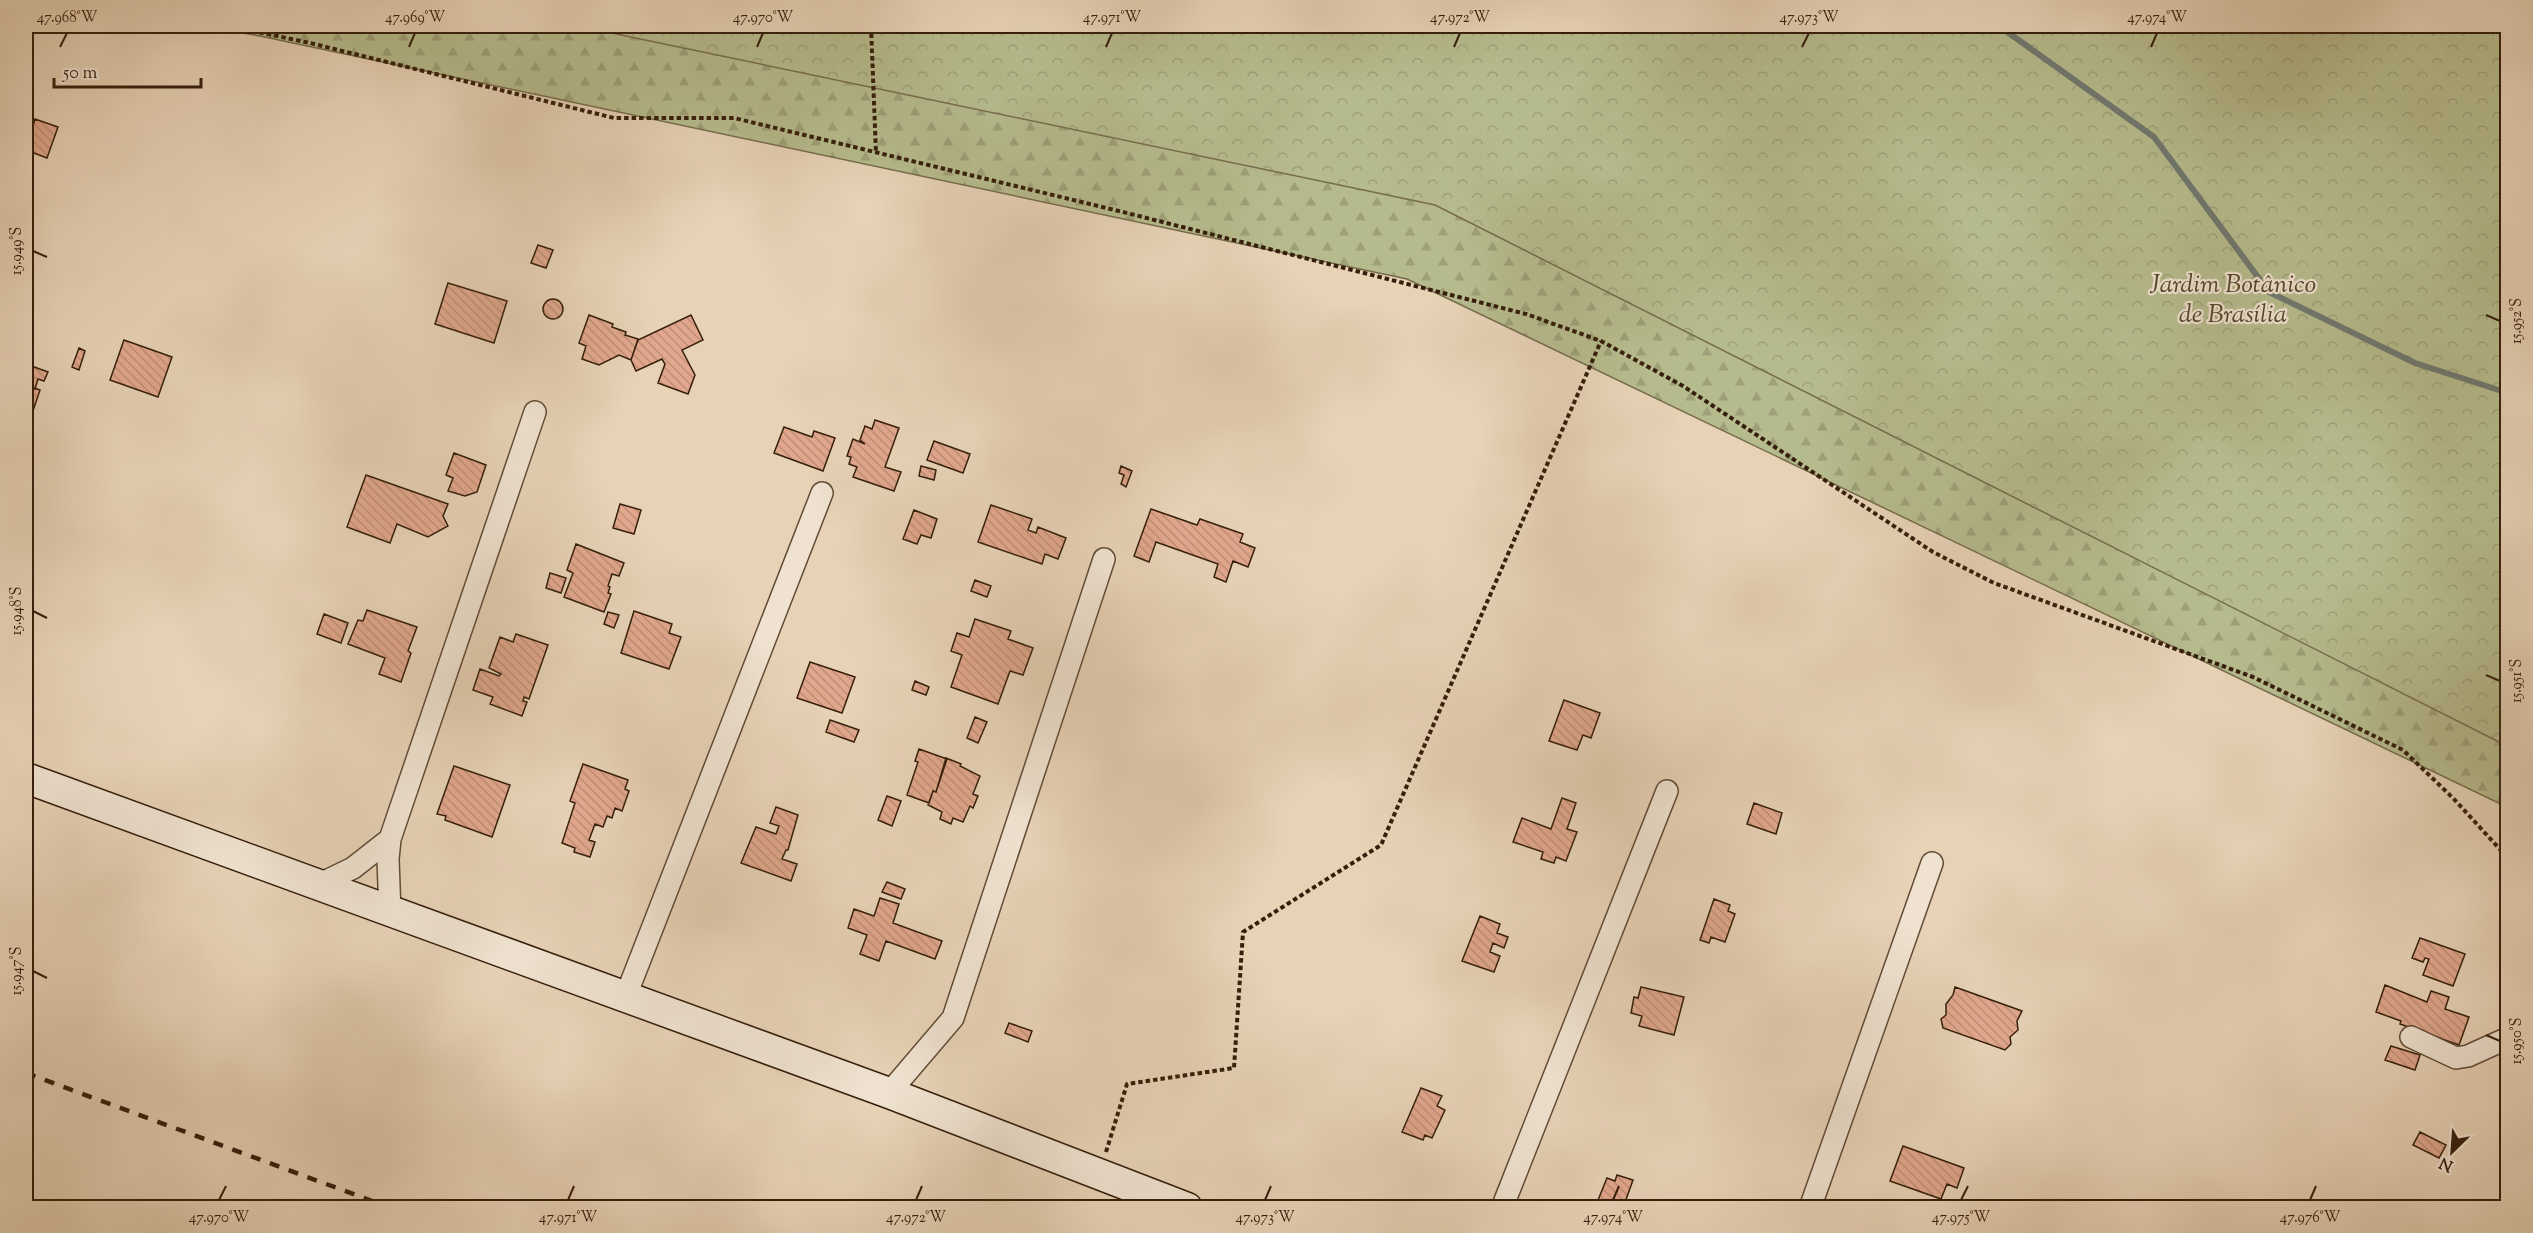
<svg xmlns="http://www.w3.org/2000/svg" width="2533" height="1233" viewBox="0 0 2533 1233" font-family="'Sorts Mill Goudy',serif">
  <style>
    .forest { fill: url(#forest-firs); stroke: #766c4c; stroke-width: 1.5 }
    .park { fill: url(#park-crowns); stroke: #766c4c; stroke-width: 1.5 }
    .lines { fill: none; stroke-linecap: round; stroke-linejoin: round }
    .stream { stroke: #707970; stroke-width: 6 }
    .building { fill: url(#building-back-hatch); stroke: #351e0b; stroke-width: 1.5 }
    .street-casing { stroke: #624b36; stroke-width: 24 }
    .secondary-casing { stroke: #351e0b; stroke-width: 33 }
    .path { stroke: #351e0b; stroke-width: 4; stroke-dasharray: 4.5 3; stroke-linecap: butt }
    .street { stroke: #efe2d0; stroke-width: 21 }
    .secondary { stroke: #efe2d0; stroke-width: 30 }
    .rail { stroke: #351e0b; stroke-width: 4.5; stroke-dasharray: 10 10; stroke-linecap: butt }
    .ticks { fill: none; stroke: #351e0b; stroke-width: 2 }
    .labels { text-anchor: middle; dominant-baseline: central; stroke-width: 4.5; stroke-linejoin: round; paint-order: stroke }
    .park-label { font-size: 26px; font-style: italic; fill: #55452c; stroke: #efe2d0 }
    .neatline { fill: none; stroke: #351e0b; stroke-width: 2 }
    .ticks-label { font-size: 15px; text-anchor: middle; fill: #351e0b }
  </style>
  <defs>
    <pattern id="forest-firs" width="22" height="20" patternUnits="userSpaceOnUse" patternTransform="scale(1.5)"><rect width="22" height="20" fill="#b6bb8d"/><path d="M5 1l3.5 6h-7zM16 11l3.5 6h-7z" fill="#9da078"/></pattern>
    <pattern id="park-crowns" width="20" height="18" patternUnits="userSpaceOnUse" patternTransform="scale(1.5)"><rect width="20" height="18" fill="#b6bb8d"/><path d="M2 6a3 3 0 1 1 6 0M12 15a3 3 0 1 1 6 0" fill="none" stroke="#9da078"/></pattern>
    <pattern id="building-back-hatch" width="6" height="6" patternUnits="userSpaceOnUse" patternTransform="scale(1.5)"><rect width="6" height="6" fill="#e0a78c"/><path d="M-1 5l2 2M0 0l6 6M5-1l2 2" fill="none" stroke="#c18f77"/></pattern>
  </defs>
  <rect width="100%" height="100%" fill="#e7d2b6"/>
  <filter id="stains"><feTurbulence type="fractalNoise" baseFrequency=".00333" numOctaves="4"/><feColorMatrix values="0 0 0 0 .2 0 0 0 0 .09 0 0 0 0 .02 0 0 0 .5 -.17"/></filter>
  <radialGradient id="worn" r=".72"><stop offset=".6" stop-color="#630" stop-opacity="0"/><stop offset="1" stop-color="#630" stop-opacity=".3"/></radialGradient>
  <path class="forest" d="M198,26H2507V807L1407,279L260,36Z"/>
  <path class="park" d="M578,26H2507V746L1435,205Z"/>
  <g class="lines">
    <path class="stream" d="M1999,26L2154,137L2269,292L2415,363L2508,393"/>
  </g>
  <path class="building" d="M35,119L58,127L47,158L26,150Z
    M538,245L553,250L546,268L531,263Z
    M448,283L507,301L494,343L435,324Z
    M543 309a10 10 0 1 1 20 0a10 10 0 1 1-20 0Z
    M589,315L613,324L612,327L626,332L625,335L638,339L631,360L619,355L599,365L582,359L586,346L579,343Z
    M691,315L703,340L682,350L695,375L688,394L658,383L665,364L662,359L636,371L631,360L638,340Z
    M124,340L172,357L158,397L110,380Z
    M79,348L85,351L79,370L72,367Z
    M26,364L48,372L44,381L38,379L35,389L26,385Z
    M26,385L40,390L32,414L26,413Z
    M875,420L899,428L885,467L901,472L894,491L853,477L857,467L849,464L851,457L847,456L853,439L865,444L860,440L865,426L872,429Z
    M784,427L812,437L814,431L835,438L823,471L774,453Z
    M934,441L970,454L963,473L927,460Z
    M454,453L486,465L477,492L465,496L448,491L453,478L446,475Z
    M921,466L936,470L934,480L919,476Z
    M1121,466L1132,471L1126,487L1121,484L1124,475L1119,473Z
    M366,475L448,504L443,516L448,526L428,537L397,524L390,543L347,527Z
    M620,504L641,510L634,534L613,528Z
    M991,505L1032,519L1028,530L1036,533L1038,527L1066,538L1058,559L1045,554L1042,564L978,542Z
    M1151,509L1197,525L1200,519L1243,534L1240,542L1255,548L1248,567L1233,561L1226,582L1214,577L1218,564L1156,542L1149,562L1134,556Z
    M914,510L937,519L931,538L921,535L917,544L903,539Z
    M576,544L624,563L619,576L612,574L608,586L610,587L608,593L611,594L604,612L564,597L573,573L567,570Z
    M550,573L566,578L561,593L546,588Z
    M975,580L991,586L987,597L971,591Z
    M367,610L417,627L408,651L411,653L401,682L379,674L385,658L348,644L358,620L363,621Z
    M634,611L672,624L669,633L681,637L669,669L621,653Z
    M608,612L619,615L614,628L604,624Z
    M324,614L348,623L341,643L317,634Z
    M975,619L1011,631L1008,639L1033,648L1023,675L1010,671L998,704L951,687L962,655L951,651L957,633L969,637Z
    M516,634L548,645L529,699L524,697L523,701L527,702L522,716L490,704L493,697L473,690L480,669L499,676L501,674L489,668L500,637L513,642Z
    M810,662L855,677L842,713L797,698Z
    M915,681L929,687L926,695L912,690Z
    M1564,700L1600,713L1591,738L1583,735L1577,750L1549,741Z
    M975,717L987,722L978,743L967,738Z
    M830,720L859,730L854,742L826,732Z
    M919,749L947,759L936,792L933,791L929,803L907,795L918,762L915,761Z
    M946,758L961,764L960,766L980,776L973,794L978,796L973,808L970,806L963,822L953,818L951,824L940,819L942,812L928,805L933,791L936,792Z
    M583,764L628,780L625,789L629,791L622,811L615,808L612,818L607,816L603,827L595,824L589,840L595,842L590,857L574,852L575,848L562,843L575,803L570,801Z
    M454,766L510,785L492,837L445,820L446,816L437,814Z
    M887,796L901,801L892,826L878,820Z
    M1562,798L1576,803L1567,829L1577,832L1566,861L1556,857L1554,863L1541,859L1543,852L1513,842L1522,818L1551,829Z
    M1754,803L1782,813L1776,834L1747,824Z
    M776,807L798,815L788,850H786L782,859L797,864L791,881L741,863L756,827L776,834L779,826L770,823Z
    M887,882L905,889L901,899L882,892Z
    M880,898L899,904L893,923L942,941L935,959L886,941L879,961L860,954L867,935L848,928L854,909L874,916Z
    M1714,899L1730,905L1728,911L1735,914L1725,942L1711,937L1709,943L1700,940Z
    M1480,916L1500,924L1497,933L1508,937L1504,948L1493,943L1490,952L1500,956L1494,972L1462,961Z
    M2420,938L2465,954L2453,986L2423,975L2429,959L2425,958L2423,962L2412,958Z
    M2385,985L2427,1002L2431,991L2449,997L2445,1009L2469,1017L2459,1045L2400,1024L2401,1021L2376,1012Z
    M1641,987L1684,997L1674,1035L1639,1026L1642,1016L1631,1013L1634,997L1638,998Z
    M1955,987L2022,1011L2017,1021L2018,1030L2010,1037L2011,1044L2005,1050L1943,1028L1941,1019L1946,1015V1004L1953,995Z
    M1009,1023L1032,1031L1028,1042L1005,1033Z
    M2391,1046L2420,1055L2415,1070L2385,1060Z
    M1421,1088L1442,1096L1437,1106L1445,1110L1432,1138L1425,1135L1423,1140L1402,1132Z
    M2420,1132L2446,1145L2439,1158L2413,1145Z
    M1903,1146L1964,1168L1957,1188L1947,1184L1941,1199L1890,1181Z
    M2508,1152V1177L2500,1174Z
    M1617,1175L1633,1180L1623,1208H1603L1596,1205L1607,1178L1615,1181Z"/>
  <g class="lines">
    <g class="street-casing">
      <path id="street" d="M318,885L353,868L390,839
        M390,913L388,859L390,839L535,412
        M625,998L822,493
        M2411,1037L2456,1058L2468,1056L2508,1038
        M889,1093L953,1018L1104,559
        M1502,1208L1667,791
        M1810,1208L1932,863"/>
    </g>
    <g class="secondary-casing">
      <path id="secondary" d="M26,778L889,1093L1187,1208"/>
    </g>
    <path class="path" d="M230,26L310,43L614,118H734L1123,212L1526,314L1601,341L1683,386L1933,552L1994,583L2253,677L2403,750L2453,798L2508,858
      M871,26L876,153
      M1106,1152L1127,1084L1234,1068L1243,932L1381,845L1601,341"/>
    <use href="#street" class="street"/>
    <use href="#secondary" class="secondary"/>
    <path class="rail" d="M26,1073L391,1208"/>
  </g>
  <path class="ticks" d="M60,47L67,33M409,47L415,33M757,47L763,33M1106,47L1112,33M1454,47L1460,33M1802,47L1809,33M2151,47L2157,33M33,251L47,257M2486,315L2500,321M33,611L47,618M2486,675L2500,681M33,971L47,978M2486,1035L2500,1041M219,1200L226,1186M568,1200L574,1186M916,1200L922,1186M1265,1200L1271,1186M1613,1200L1619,1186M1961,1200L1968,1186M2310,1200L2316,1186"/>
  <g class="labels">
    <g class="park-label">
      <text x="2233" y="285">Jardim Botânico<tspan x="2233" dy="30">de Brasília</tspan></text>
    </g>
  </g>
  <rect width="2533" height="1233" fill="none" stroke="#e7d2b6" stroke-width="66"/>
  <g transform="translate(2452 1152) rotate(205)" stroke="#efe2d0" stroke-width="4.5" paint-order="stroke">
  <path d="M0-4.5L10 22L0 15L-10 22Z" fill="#351e0b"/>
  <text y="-9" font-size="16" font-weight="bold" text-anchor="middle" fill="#351e0b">N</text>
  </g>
  <path d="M54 78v9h147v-9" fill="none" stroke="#351e0b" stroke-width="3"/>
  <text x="63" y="78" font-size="18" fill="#351e0b" stroke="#efe2d0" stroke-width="4.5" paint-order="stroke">50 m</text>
  <rect x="33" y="33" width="2467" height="1167" class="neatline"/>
  <g class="ticks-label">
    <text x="67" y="22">47.968°W</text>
    <text x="415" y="22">47.969°W</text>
    <text x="763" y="22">47.970°W</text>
    <text x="1112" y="22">47.971°W</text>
    <text x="1460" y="22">47.972°W</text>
    <text x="1809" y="22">47.973°W</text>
    <text x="2157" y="22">47.974°W</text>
    <text transform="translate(16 251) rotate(-90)" y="5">15.949°S</text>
    <text transform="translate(2516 321) rotate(-90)" y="5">15.952°S</text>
    <text transform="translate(16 611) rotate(-90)" y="5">15.948°S</text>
    <text transform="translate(2516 681) rotate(-90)" y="5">15.951°S</text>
    <text transform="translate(16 971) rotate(-90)" y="5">15.947°S</text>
    <text transform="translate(2516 1041) rotate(-90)" y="5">15.950°S</text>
    <text x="219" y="1222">47.970°W</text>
    <text x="568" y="1222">47.971°W</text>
    <text x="916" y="1222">47.972°W</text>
    <text x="1265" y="1222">47.973°W</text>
    <text x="1613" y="1222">47.974°W</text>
    <text x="1961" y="1222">47.975°W</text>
    <text x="2310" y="1222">47.976°W</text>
  </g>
  <rect width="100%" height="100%" filter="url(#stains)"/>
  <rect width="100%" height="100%" fill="url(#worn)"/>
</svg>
